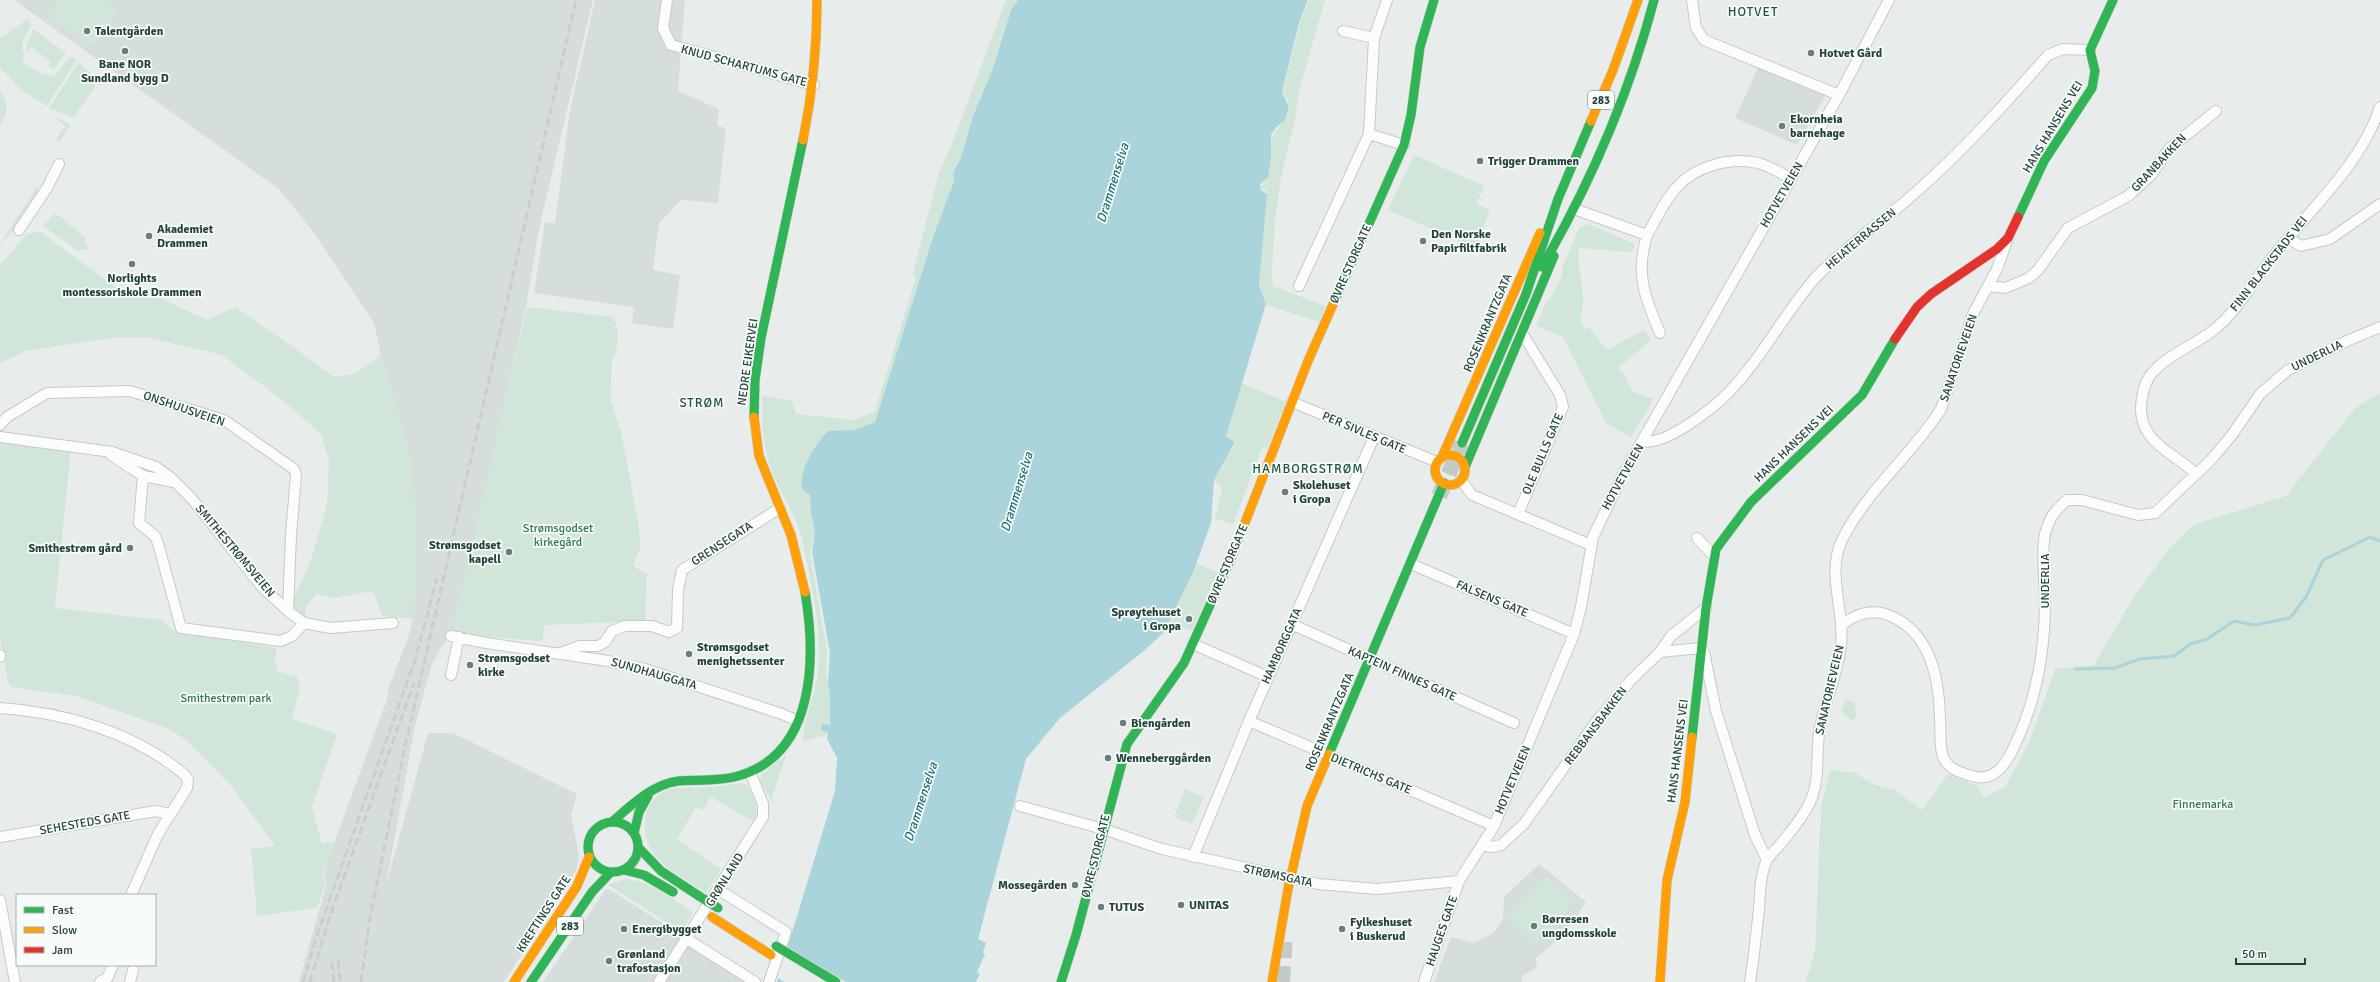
<svg xmlns="http://www.w3.org/2000/svg" width="2380" height="982" viewBox="0 0 2380 982" font-family="Signika,sans-serif">
  <style>
    .built { fill: #d6dedb }
    .green { fill: #d1e6d8 }
    .water { fill: #a9d4db }
    .pier { fill: #e8edeb }
    .lines { fill: none; stroke-linecap: round; stroke-linejoin: round }
    .stream { stroke: #a9d4db; stroke-width: 3 }
    .primary-tunnel { stroke: #c1cbc8; stroke-width: 16; stroke-dasharray: 16 8; stroke-linecap: butt }
    .street-casing { stroke: #c5cac8; stroke-width: 12 }
    .fast-casing { stroke: #c3cbc8; stroke-width: 10 }
    .slow-casing { stroke: #c3cbc8; stroke-width: 10 }
    .jam-casing { stroke: #c3cbc8; stroke-width: 10 }
    .street { stroke: #fcfcfc; stroke-width: 10 }
    .fast { stroke: #30b455; stroke-width: 9 }
    .slow { stroke: #ff9f0a; stroke-width: 9 }
    .jam { stroke: #e5322d; stroke-width: 9 }
    .rail { stroke: #c9cdcc; stroke-width: 3; stroke-dasharray: 8 4; stroke-linecap: butt }
    .fast-bridge-casing { stroke: #c3ccc9; stroke-width: 10; stroke-linecap: butt }
    .fast-bridge { stroke: #30b455; stroke-width: 9 }
    .poi-dot { fill: #697e78; stroke: #f7fbf9; stroke-width: 1.5 }
    .labels { text-anchor: middle; dominant-baseline: central; stroke-width: 3.5; stroke-linejoin: round; paint-order: stroke }
    .shield { fill: #f7fbf9; stroke: #637a73; stroke-width: 1 }
    .shield-label { font-size: 11px; font-weight: bold; fill: #24423a }
    .poi-label { font-size: 12px; font-weight: bold; fill: #24423a; stroke: #f7fbf9; text-anchor: start }
    .street-label { font-size: 12px; fill: #24423a; stroke: #f7fbf9 }
    .park-label { font-size: 12px; fill: #2d7a4b; stroke: #f7fbf9 }
    .neighbourhood-label { font-size: 13px; letter-spacing: 1px; fill: #1f5548; stroke: #f7fbf9 }
    .water-label { font-size: 13px; font-style: italic; fill: #1c6f80; stroke: #f7fbf9 }
  </style>
  <rect width="100%" height="100%" fill="#e8edeb"/>
  <path class="built" d="M14,0H593L539,229L526,307L474,541L452,631L432,663L415,726L386,885L428,733H453L577,794L571,816L579,855L577,868L504,982H299L326,886L324,874L327,862L389,694L387,692L407,641L413,619L415,585L414,505L409,454L381,355L374,323L314,233L279,189Z
    M595,0H685L678,91L719,109L717,126L726,128L718,203L681,200L659,223L653,270L680,275L673,329L632,323L634,307L534,293L545,222L555,223L570,110Z
    M1759,66L1827,93L1797,145L1735,118Z
    M1539,864L1586,902L1565,933L1535,959L1538,966L1521,977L1523,982H1434L1451,937L1474,943L1493,933L1503,919L1504,897Z
    M609,889L687,939L755,982H543L605,890Z"/>
  <path class="green" d="M59,0H103L118,11L92,46L48,15Z
    M1006,0H1018L1011,10L992,71L973,116L961,158L953,173L954,181L933,237L875,422L854,430L827,431L810,495L811,514L815,531L810,554L827,651L826,671L830,698V725L821,730L828,732L824,738L819,736L803,742C803,717 817,692 819,666C821,626 811,582 803,543C797,514 776,488 768,459C762,438 762,418 762,396L792,401L796,414L854,420L875,411L916,277L913,273L939,172L950,149Z
    M1309,0H1325L1300,87L1295,120L1281,177L1275,223L1272,268L1273,286L1326,306L1319,322L1266,305L1259,283L1267,192L1262,188L1263,183L1268,179L1272,138L1288,113L1290,106L1283,92L1300,23Z
    M28,19L31,25C26,34 18,47 25,56L22,61L42,75L44,72L54,77L70,56L77,60L47,106L21,90L0,67V38Z
    M33,29L66,53L54,69L48,66L51,62L31,47L27,52L26,46Z
    M79,62L92,75L95,87L73,118L49,108Z
    M0,91C10,104 8,113 0,126Z
    M53,117L71,124L59,143L56,140L65,126Z
    M1414,155L1484,186L1477,204L1490,210L1475,248L1388,210Z
    M37,186L38,191L18,223L0,246C0,242 32,196 37,186Z
    M55,213L86,238L84,243L91,248L78,251L43,226Z
    M1589,224L1635,244L1632,252L1579,248C1576,270 1589,298 1580,319L1584,329L1589,327L1607,350L1644,330L1651,340L1618,368L1629,381L1627,383L1634,392L1654,399L1631,437L1606,423L1563,337L1536,326L1546,302L1551,297L1562,276V268L1579,228Z
    M39,231L129,297L161,298L207,320L236,307L335,377L354,374L381,355C390,388 403,422 409,455C418,508 417,566 413,619L382,616L373,591L334,598L317,594L306,607L304,623L288,611L310,563L327,504L329,461L321,434L281,399L222,355L150,338L117,337L26,351L0,363V265L27,234Z
    M527,307L613,317L617,326L618,340L616,353L612,361L611,400L622,436L639,527L640,548L633,566L647,574L645,621L545,625L542,641L473,636L452,631Z
    M1242,383L1286,402L1268,447H1262L1233,525L1215,518L1222,489L1214,480L1236,442L1226,435Z
    M2380,393V982H1806L1815,952L1821,807L1830,770L1856,773L1872,784L1896,791L1922,810L1948,774L1977,786L1984,797L2005,787L2030,741L2055,669L2094,665L2133,598L2169,548L2195,524L2286,496L2355,408Z
    M0,441L71,450L55,608L162,620L174,631L277,648L275,659L277,671L297,677L300,687L292,719L337,734L312,807L322,844L334,841L323,874L325,885L317,908L257,916L251,849L275,846L233,788L187,741L169,729L76,696L11,687L8,682L0,638Z
    M1444 470a6 6 0 1 1 12 0a6 6 0 1 1-12 0Z
    M1197,564L1218,572L1192,631L1170,622Z
    M1846,699L1855,703L1856,717L1852,721L1841,711Z
    M786,755L771,801L760,781L762,774Z
    M740,783L747,785C754,798 761,807 754,822L711,797L703,810L696,807L677,839L721,869L706,893C676,873 637,857 646,815C648,805 657,794 667,790C672,788 680,789 685,788C704,787 722,787 740,783Z
    M1185,789L1204,797L1192,824L1174,817Z
    M1547,876L1574,902L1535,944L1508,917Z
    M625,879C649,880 674,899 693,913L681,931L608,885Z"/>
  <path class="water" d="M1018,0H1308L1299,23L1282,92L1289,107L1287,114L1284,121L1277,126L1271,135V157L1268,178L1260,184L1261,190L1267,194L1259,285L1266,304L1226,436L1235,442L1214,480L1211,523L1194,570L1165,631L1145,650L1060,718L1026,759L978,939L986,943L983,952L985,954L977,972L980,974L976,982H777L835,791L837,758L827,739L828,732L821,730L822,724L830,725V698L828,683L830,653L812,552L815,531L811,514L810,495L802,489C800,467 814,447 828,431L854,430L875,422L933,237L954,181L953,173L961,158L973,116L992,71L1011,10Z"/>
  <path class="pier" d="M786,946L846,982H785L776,977Z"/>
  <g class="lines">
    <path class="stream" d="M2076,669L2115,668L2140,659L2174,656L2190,644L2207,639L2234,621L2254,625L2290,618L2306,597L2323,560L2370,537L2380,541"/>
    <path class="primary-tunnel" d="M1439,496L1462,443
      M1282,982L1285,936"/>
    <g class="street-casing">
      <path id="street" d="M667,0L663,28L671,45L814,85
        M1692,0L1696,28L1704,40L1839,95
        M1343,31L1374,38
        M1369,134L1374,38L1387,0
        M1574,209L1647,235C1656,220 1664,201 1676,188C1695,166 1730,157 1758,163C1770,166 1781,173 1791,179
        M19,230L47,188L59,164
        M1647,235C1635,274 1645,298 1660,333
        M2288,238L2301,246L2330,239L2380,204
        M1299,286L1369,134L1404,145
        M1988,286L2005,288L2029,278L2038,270L2068,228L2128,196L2151,175L2170,148L2216,111
        M1292,402L1437,462
        M0,425L7,417L47,393L130,391L224,420L294,469L296,475L291,535L288,611
        M0,437L112,452L156,467L170,477L192,499L262,587L288,611L304,623L331,628L393,623
        M1642,441C1664,447 1712,409 1727,394C1762,359 1784,313 1817,276C1847,245 1884,221 1916,192C1964,150 2006,103 2048,55L2063,49L2090,50
        M111,455L143,476L139,523L155,536L158,543L181,628L281,641L292,636L304,623
        M2196,474C2176,454 2140,443 2141,408C2141,397 2145,381 2152,373C2168,355 2192,346 2211,332C2236,313 2249,288 2267,264C2304,215 2361,166 2380,107
        M143,476L174,482
        M1461,480L1472,495L1591,545
        M1518,514L1563,407L1560,395L1522,333
        M1697,538L1714,556
        M1411,564L1574,634
        M1291,624L1514,723
        M1843,624C1858,612 1874,608 1893,617C1931,635 1939,679 1940,718C1941,729 1939,746 1943,757C1948,769 1961,773 1972,776C1994,783 2006,764 2014,747C2037,700 2045,652 2045,601C2045,583 2041,550 2045,534C2050,516 2054,512 2067,500H2082L2138,515L2155,513L2210,461L2232,435L2260,394L2288,370L2349,340L2380,327
        M451,636L486,643L608,661L645,669L782,714L798,721
        M1193,644L1268,677
        M1660,652L1701,648L1704,652L1716,711L1755,835L1767,860
        M558,654L580,646H598L605,642L612,631L625,626H652L669,632L677,628L678,590L682,570L780,508
        M0,655V657
        M451,675L459,637
        M0,708C65,712 135,733 185,775L188,780L187,788L158,834L131,895
        M1249,721L1494,826
        M1020,806L1103,829L1162,849L1318,884L1377,889L1459,881
        M0,837L156,811L170,814
        M1483,845L1492,847L1501,845L1524,824L1596,722L1631,680L1660,652L1671,636L1706,608
        M1193,857L1249,721L1374,437
        M719,890L786,932L769,982
        M0,900L15,982
        M687,939L755,982
        M100,982L108,977L113,965
        M130,982L133,970
        M659,982L763,817V804L750,772
        M1424,982L1459,881L1494,826L1574,634L1581,607L1593,537L1621,478L1839,95L1889,0
        M1750,982C1754,958 1756,934 1759,910C1760,894 1760,875 1767,860C1770,855 1775,850 1779,846C1790,832 1803,818 1810,802C1820,781 1816,756 1819,734C1823,704 1838,675 1841,645C1845,610 1826,574 1842,540C1867,490 1912,455 1941,409L1973,314L1997,269L2008,238"/>
    </g>
    <g class="fast-casing">
      <path id="fast" d="M2018,217L2044,161L2092,88L2095,71L2090,50L2113,0
        M1542,267C1591,182 1629,95 1654,0
        M1335,300L1404,145L1411,115L1420,47L1434,0
        M754,417L755,380L761,338L803,140
        M1462,443L1526,294L1558,199L1591,121
        M1465,467L1554,256
        M1692,737L1706,608L1716,549L1751,502L1862,395L1895,339
        M1329,754L1444,483
        M612,822C630,806 653,784 678,781C699,779 718,782 738,776C816,754 816,657 805,592
        M588 847a25 25 0 1 1 50 0a25 25 0 1 1-50 0Z
        M634,833L639,812L648,796
        M638,847L661,871L699,896
        M624,870L644,875L673,892
        M531,982L592,892L611,872
        M1061,982L1076,935L1127,744L1184,663L1232,556"/>
    </g>
    <g class="slow-casing">
      <path id="slow" d="M1591,121L1613,70L1638,0
        M803,140C813,91 817,50 817,0
        M754,417L759,456L791,535L805,592
        M1435 470a15 15 0 1 1 30 0a15 15 0 1 1-30 0Z
        M1442,457L1540,233
        M1232,556L1308,361L1335,300
        M712,917L771,955
        M514,982L577,886L589,857
        M1272,982L1288,889L1307,806L1329,754
        M1660,982L1667,880L1685,802L1692,737"/>
    </g>
    <g class="jam-casing">
      <path id="jam" d="M1895,339L1917,307L1931,294L1997,249L2008,238L2018,217"/>
    </g>
    <use href="#street" class="street"/>
    <use href="#fast" class="fast"/>
    <use href="#slow" class="slow"/>
    <use href="#jam" class="jam"/>
    <path class="rail" d="M338,961L340,982
      M332,962L334,982
      M303,982L317,935L415,660L437,578
      M310,982L330,916L414,683
      M361,982L370,917L406,742L576,0"/>
    <g class="fast-bridge-casing">
      <path id="fast-bridge" d="M699,896L718,908
        M776,946L836,982"/>
    </g>
    <use href="#fast-bridge" class="fast-bridge"/>
  </g>
  <g class="poi-dot">
    <circle cx="87" cy="31" r="4"/>
    <circle cx="125" cy="51" r="4"/>
    <circle cx="1811" cy="53" r="4"/>
    <circle cx="1782" cy="126" r="4"/>
    <circle cx="1480" cy="161" r="4"/>
    <circle cx="149" cy="236" r="4"/>
    <circle cx="1423" cy="241" r="4"/>
    <circle cx="132" cy="264" r="4"/>
    <circle cx="1285" cy="492" r="4"/>
    <circle cx="130" cy="548" r="4"/>
    <circle cx="509" cy="552" r="4"/>
    <circle cx="1189" cy="619" r="4"/>
    <circle cx="689" cy="654" r="4"/>
    <circle cx="470" cy="665" r="4"/>
    <circle cx="1123" cy="723" r="4"/>
    <circle cx="1108" cy="758" r="4"/>
    <circle cx="1075" cy="885" r="4"/>
    <circle cx="1181" cy="905" r="4"/>
    <circle cx="1101" cy="907" r="4"/>
    <circle cx="1534" cy="926" r="4"/>
    <circle cx="624" cy="929" r="4"/>
    <circle cx="1342" cy="929" r="4"/>
    <circle cx="609" cy="961" r="4"/>
  </g>
  <g class="labels">
    <g class="shield">
      <rect x="1588" y="91" width="26" height="18" rx="3"/>
      <rect x="557" y="917" width="26" height="18" rx="3"/>
    </g>
    <g class="shield-label">
      <text x="1601" y="100">283</text>
      <text x="570" y="926">283</text>
    </g>
    <g class="poi-label">
      <text x="95" y="31">Talentgården</text>
      <text x="1819" y="53">Hotvet Gård</text>
      <text x="125" y="64" text-anchor="middle">Bane NOR<tspan x="125" dy="14">Sundland bygg D</tspan></text>
      <text x="1790" y="119">Ekornheia<tspan x="1790" dy="14">barnehage</tspan></text>
      <text x="1488" y="161">Trigger Drammen</text>
      <text x="157" y="229">Akademiet<tspan x="157" dy="14">Drammen</tspan></text>
      <text x="1431" y="234">Den Norske<tspan x="1431" dy="14">Papirfiltfabrik</tspan></text>
      <text x="132" y="278" text-anchor="middle">Norlights<tspan x="132" dy="14">montessoriskole Drammen</tspan></text>
      <text x="1293" y="485">Skolehuset<tspan x="1293" dy="14">i Gropa</tspan></text>
      <text x="501" y="545" text-anchor="end">Strømsgodset<tspan x="501" dy="14">kapell</tspan></text>
      <text x="122" y="548" text-anchor="end">Smithestrøm gård</text>
      <text x="1181" y="612" text-anchor="end">Sprøytehuset<tspan x="1181" dy="14">i Gropa</tspan></text>
      <text x="697" y="647">Strømsgodset<tspan x="697" dy="14">menighetssenter</tspan></text>
      <text x="478" y="658">Strømsgodset<tspan x="478" dy="14">kirke</tspan></text>
      <text x="1131" y="723">Biengården</text>
      <text x="1116" y="758">Wenneberggården</text>
      <text x="1067" y="885" text-anchor="end">Mossegården</text>
      <text x="1189" y="905">UNITAS</text>
      <text x="1109" y="907">TUTUS</text>
      <text x="1542" y="919">Børresen<tspan x="1542" dy="14">ungdomsskole</tspan></text>
      <text x="1350" y="922">Fylkeshuset<tspan x="1350" dy="14">i Buskerud</tspan></text>
      <text x="632" y="929">Energibygget</text>
      <text x="617" y="954">Grønland<tspan x="617" dy="14">trafostasjon</tspan></text>
    </g>
    <g class="street-label">
      <text transform="translate(744 66) rotate(15)">KNUD SCHARTUMS GATE</text>
      <text transform="translate(2053 127) rotate(-59)">HANS HANSENS VEI</text>
      <text transform="translate(2159 163) rotate(-47)">GRANBAKKEN</text>
      <text transform="translate(1782 195) rotate(-60)">HOTVETVEIEN</text>
      <text transform="translate(1861 239) rotate(-40)">HEIATERRASSEN</text>
      <text transform="translate(1351 264) rotate(-66)">ØVRE STORGATE</text>
      <text transform="translate(2269 264) rotate(-52)">FINN BLACKSTADS VEI</text>
      <text transform="translate(1488 323) rotate(-67)">ROSENKRANTZGATA</text>
      <text transform="translate(2317 356) rotate(-26)">UNDERLIA</text>
      <text transform="translate(1959 358) rotate(-71)">SANATORIEVEIEN</text>
      <text transform="translate(748 362) rotate(-82)">NEDRE EIKERVEI</text>
      <text transform="translate(184 409) rotate(19)">ONSHUUSVEIEN</text>
      <text transform="translate(1364 433) rotate(23)">PER SIVLES GATE</text>
      <text transform="translate(1794 444) rotate(-44)">HANS HANSENS VEI</text>
      <text transform="translate(1543 454) rotate(-67)">OLE BULLS GATE</text>
      <text transform="translate(1623 477) rotate(-61)">HOTVETVEIEN</text>
      <text transform="translate(722 544) rotate(-33)">GRENSEGATA</text>
      <text transform="translate(235 551) rotate(50)">SMITHESTRØMSVEIEN</text>
      <text transform="translate(1228 564) rotate(-67)">ØVRE STORGATE</text>
      <text transform="translate(2045 581) rotate(-90)">UNDERLIA</text>
      <text transform="translate(1492 599) rotate(23)">FALSENS GATE</text>
      <text transform="translate(1282 646) rotate(-66)">HAMBORGGATA</text>
      <text transform="translate(654 674) rotate(16)">SUNDHAUGGATA</text>
      <text transform="translate(1402 674) rotate(24)">KAPTEIN FINNES GATE</text>
      <text transform="translate(1830 690) rotate(-77)">SANATORIEVEIEN</text>
      <text transform="translate(1330 722) rotate(-67)">ROSENKRANTZGATA</text>
      <text transform="translate(1596 726) rotate(-53)">REBBANSBAKKEN</text>
      <text transform="translate(1678 751) rotate(-83)">HANS HANSENS VEI</text>
      <text transform="translate(1371 774) rotate(23)">DIETRICHS GATE</text>
      <text transform="translate(1513 780) rotate(-67)">HOTVETVEIEN</text>
      <text transform="translate(85 823) rotate(-10)">SEHESTEDS GATE</text>
      <text transform="translate(1096 856) rotate(-76)">ØVRE STORGATE</text>
      <text transform="translate(1278 876) rotate(12)">STRØMSGATA</text>
      <text transform="translate(725 880) rotate(-58)">GRØNLAND</text>
      <text transform="translate(544 914) rotate(-57)">KREFTINGS GATE</text>
      <text transform="translate(1442 931) rotate(-71)">HAUGES GATE</text>
    </g>
    <g class="park-label">
      <text x="558" y="528">Strømsgodset<tspan x="558" dy="14">kirkegård</tspan></text>
      <text x="226" y="698">Smithestrøm park</text>
      <text x="2203" y="804">Finnemarka</text>
    </g>
    <g class="neighbourhood-label">
      <text x="1753" y="12">HOTVET</text>
      <text x="702" y="403">STRØM</text>
      <text x="1308" y="469">HAMBORGSTRØM</text>
    </g>
    <g class="water-label">
      <text transform="translate(1113 183) rotate(-73)">Drammenselva</text>
      <text transform="translate(1017 492) rotate(-73)">Drammenselva</text>
      <text transform="translate(921 802) rotate(-72)">Drammenselva</text>
    </g>
  </g>
  <rect x="16" y="894" width="140" height="72" fill="#f7fbf9" stroke="#a3b1ad"/>
  <rect x="24" y="907" width="20" height="6" fill="#30b455" stroke="#a3b1ad"/>
  <text x="52" y="914" font-size="12" fill="#24423a">Fast</text>
  <rect x="24" y="927" width="20" height="6" fill="#ff9f0a" stroke="#a3b1ad"/>
  <text x="52" y="934" font-size="12" fill="#24423a">Slow</text>
  <rect x="24" y="947" width="20" height="6" fill="#e5322d" stroke="#a3b1ad"/>
  <text x="52" y="954" font-size="12" fill="#24423a">Jam</text>
  <path d="M2236 958v6h69v-6" fill="none" stroke="#24423a" stroke-width="2"/>
  <text x="2242" y="958" font-size="12" fill="#24423a" stroke="#f7fbf9" stroke-width="3" paint-order="stroke">50 m</text>
</svg>
